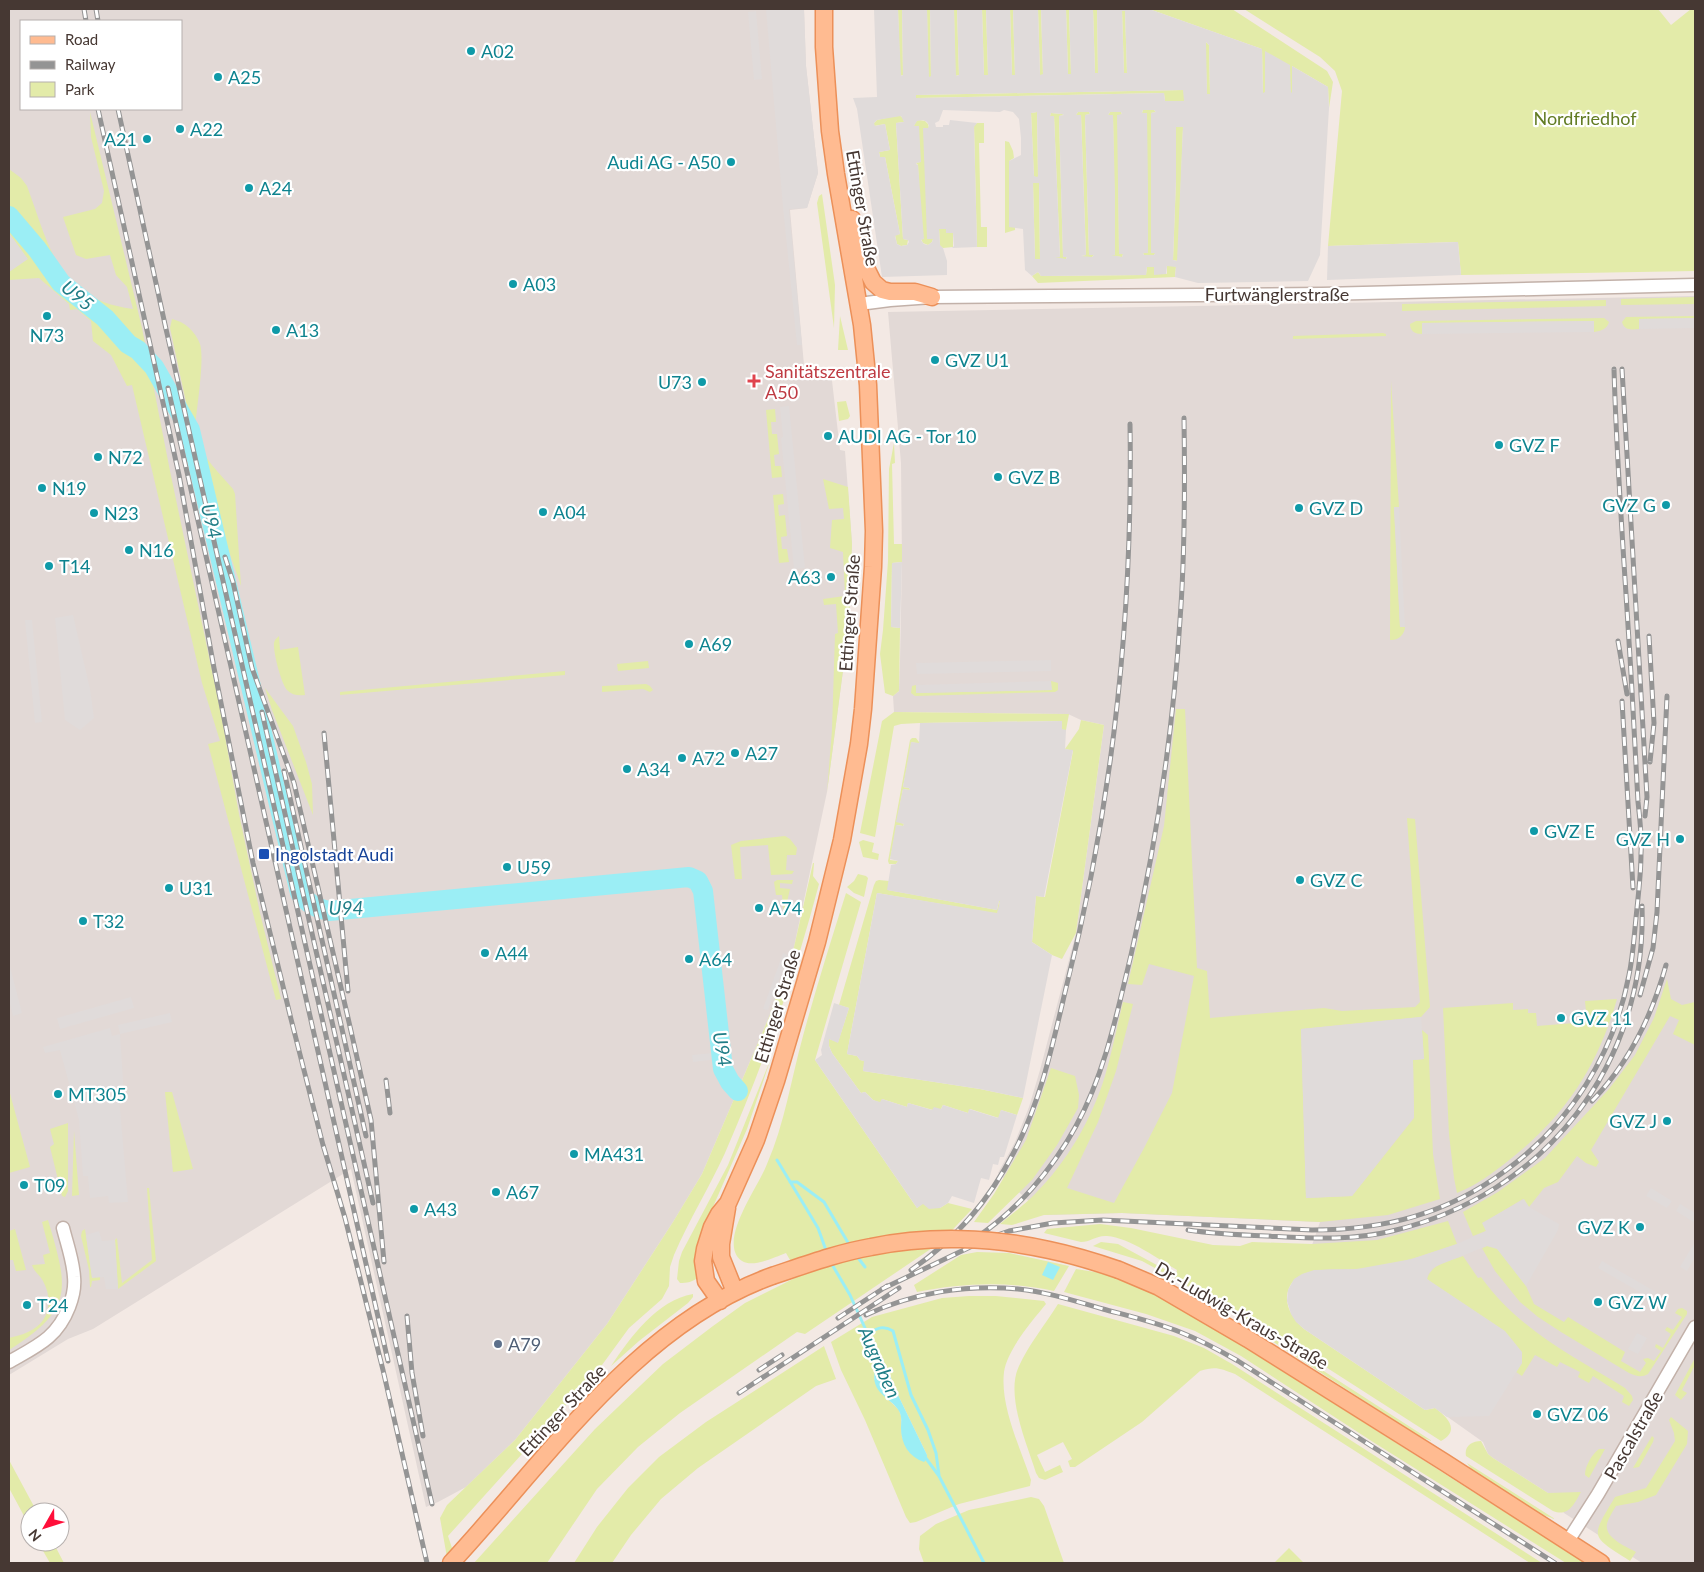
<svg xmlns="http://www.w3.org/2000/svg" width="1704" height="1572" viewBox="0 0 1704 1572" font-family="Lato,sans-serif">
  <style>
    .industrial { fill: #e2d9d6; fill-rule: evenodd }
    .green { fill: #e3eba9; fill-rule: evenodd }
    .parking { fill: #e0dbda; fill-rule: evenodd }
    .water { fill: #9beef5 }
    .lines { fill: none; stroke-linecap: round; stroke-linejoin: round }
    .stream { stroke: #9beef5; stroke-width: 3 }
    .river { stroke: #9beef5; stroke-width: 20 }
    .minor-casing { stroke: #c2b1a9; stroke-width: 15 }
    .major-casing { stroke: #ec9059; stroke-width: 19 }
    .minor { stroke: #fff; stroke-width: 12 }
    .major { stroke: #ffbb91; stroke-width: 16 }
    .rail-casing { stroke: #949494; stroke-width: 5 }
    .rail { stroke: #fff; stroke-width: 3; stroke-dasharray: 9; stroke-linecap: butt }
    .major-bridge-casing { stroke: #ec9059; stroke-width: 19; stroke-linecap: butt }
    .major-bridge { stroke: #ffbb91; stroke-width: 16 }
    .culture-dot { fill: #0f9aa8; stroke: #fff; stroke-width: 2 }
    .health-dot { fill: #e0444e; stroke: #fff; stroke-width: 2 }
    .transit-dot { fill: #1a4fb4; stroke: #fff; stroke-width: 2 }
    .service-dot { fill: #5c6f8a; stroke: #fff; stroke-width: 2 }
    .labels { text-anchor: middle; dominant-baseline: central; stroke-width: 4.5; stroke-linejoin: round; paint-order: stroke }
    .culture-label { font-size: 18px; fill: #0d838f; stroke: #fff; text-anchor: start }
    .park-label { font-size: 18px; fill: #617b23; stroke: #fff }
    .street-label { font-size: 18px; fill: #463833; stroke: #fff }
    .health-label { font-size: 18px; fill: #be3a42; stroke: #fff; text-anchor: start }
    .transit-label { font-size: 18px; fill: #164399; stroke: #fff; text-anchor: start }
    .service-label { font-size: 18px; fill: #4e5e75; stroke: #fff; text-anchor: start }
    .water-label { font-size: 19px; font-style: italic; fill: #1f7d86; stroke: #fff }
  </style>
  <rect width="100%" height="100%" fill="#f3e9e4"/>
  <path class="industrial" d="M9,9H804L806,66L818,173L807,208L790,210L805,376L831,372L840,450L845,451L852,544L849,625L827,792L794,947L769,1017L702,1174L673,1222L607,1324L515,1440L466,1487L438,1502L426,1507L351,1169L93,1329L68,1339L9,1375ZM21,21H181V109H21Z
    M1695,296V1563H1642L1564,1513L1548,1493L1493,1458L1488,1454L1483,1442L1435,1408L1302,1274L1320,1222L1122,1213L1044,1215L998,1173L1015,1142L1029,1107L1040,1070L1076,933L1104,725L1081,720L1068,714L894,712L893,696L899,691L900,661L902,562L901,463L888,312Z"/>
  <path class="green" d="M898,9H902L903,75L900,76Z
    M927,9H930L931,77H928Z
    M954,9H957L959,75L955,76Z
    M982,9H986L988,75H984Z
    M1010,9H1013L1015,75H1012Z
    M1038,9H1041L1043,75H1040Z
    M1066,9H1069L1071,74H1068Z
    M1093,9H1097L1098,73H1095Z
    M1149,9H1232L1327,71L1333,82L1329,108L1328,87L1292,66V93H1290L1265,52V93H1263L1262,49Z
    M1244,9H1658L1671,25L1691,9H1695V271L1461,275L1458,242L1328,246L1342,91L1335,71L1320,57Z
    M1122,11H1125L1127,73H1124Z
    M1205,41L1209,45L1210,94H1207Z
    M1184,90V101H1165L1164,93L916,98V95Z
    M1143,110H1154L1156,112L1151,113V252H1156L1154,255H1144L1143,253H1147L1146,113H1142Z
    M90,112L142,328L170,471L221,714L239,814L260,913L281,999L276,1000L208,744L220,741L202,683L132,385L127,386L111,355L93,341L91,321L77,309L70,310L69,304L39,278L9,280V272L27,259L9,233V169L21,178L27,186C50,248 57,299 133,309L127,287L116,275L110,255L86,259L76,255L63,217L95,209L102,203L104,191L91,137Z
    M1037,112L1038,177H1034L1031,113Z
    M1078,112H1089L1090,114L1085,115L1089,255H1094L1092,257H1083L1081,256L1086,255L1081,115H1076Z
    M1110,112H1121L1122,115H1118L1119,254H1123L1122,257L1112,256L1110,255L1115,254L1113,115H1108Z
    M1051,113L1062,114L1064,115L1059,116L1063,256H1067L1066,259H1056L1055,257L1060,256L1054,116H1050Z
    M899,115L903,118L904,122L896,123L903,239L908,240L907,245L901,246L897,244L895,235L900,234L885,157H880L879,152L890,150L885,124L874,126V123L877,120Z
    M919,120L925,121L928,124L929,128H924L928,239H933L932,242L928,245L923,243L921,239L918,165L916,163L920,162L914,126L915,122Z
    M977,123H984V143H979L981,227H987V247H977L974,125Z
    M1176,127H1183L1178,261L1173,260L1176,179Z
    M1005,141L1009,142L1013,151L1014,158L1009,161L1010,227H1015V230L1005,233Z
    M1033,183H1039L1040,259H1035Z
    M822,194L835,285L834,328L817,203L819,196Z
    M939,229H946V233H953V247L943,248L940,246Z
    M1167,266H1176L1175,277L1038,283L1032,276L1038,272L1041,276L1146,275L1147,267H1154L1167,274Z
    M1695,297V304L1621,305V299Z
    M1606,300V306L1402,311V304Z
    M840,316L848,350H838Z
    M1695,316V318L1639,319V329C1631,330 1624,330 1622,322L1626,317Z
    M1604,318L1609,322C1607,329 1601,331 1594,332V321L1422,323V334C1415,334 1410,331 1410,324L1416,321Z
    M172,319C185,322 195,331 200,344C205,360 196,411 195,430C199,455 217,470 233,489L235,494L241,586L225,540L212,510L192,430L170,328Z
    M1383,333L1386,334V336L1293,339V336Z
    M1391,381L1399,507H1394L1400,627H1405C1405,634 1398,641 1390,640Z
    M846,401L850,416L848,419L839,421L837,402Z
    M775,409L776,422H771L772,434H777L779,454L774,455L775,466H781L782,477L772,478L766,410Z
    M894,443L895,463L892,464L894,544H902V562L892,563L891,627L900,628L899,691L893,696L885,693L880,654L883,630L888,561L889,469Z
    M823,479L848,487L852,544L849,625L827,792L832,730L835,634L838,633L836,604L824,605L823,599L845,596L843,552L830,548L832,520L844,519L843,508L829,509Z
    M783,494L784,504L778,505L779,516L785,515L787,536L781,537L782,549H787L789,562L779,563L773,495Z
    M279,636L280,650L298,647L305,695C298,696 292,695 287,690C281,683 273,652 274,643C275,639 276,639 279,636Z
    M648,661L649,668L618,671L617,664Z
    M565,671V675L340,695V692Z
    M1051,681L1058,683V690L1055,692L915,696L911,693L912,686L916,685L917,693L1051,690Z
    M646,684L650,686L653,690L650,692L643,689L602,692V686Z
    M265,688L293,726L306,762L312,784L313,815L272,710Z
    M1176,709H1185L1197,968L1207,971L1210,1018L1324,1008L1342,1011L1415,1007L1420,1002L1407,818L1415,819L1430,1007L1421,1017L1301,1029L1306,1198L1352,1196L1414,1118L1413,1060L1424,1059L1422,1030L1428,1035L1433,1154L1440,1199L1388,1215L1320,1222L1122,1213L1044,1215L1012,1225L1000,1224C1012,1214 1024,1205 1035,1194C1067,1162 1092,1119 1105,1076C1112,1052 1117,1027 1123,1002L1133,1004L1116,1071L1098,1122L1067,1188L1114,1203L1143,1150L1172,1093L1194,976L1149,964L1142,985L1128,984L1164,826Z
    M894,712L1069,714L1066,730H1062L1061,721L920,723L901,724L894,726L875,837L860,833L882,721Z
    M1081,720L1104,725L1076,933L1062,959L1052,955L1032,942L1036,896L1045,897L1073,751L1065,749L1079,729Z
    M912,738H916L919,742V744L912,742L903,787L909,788L910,790L903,789L897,821L904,824L903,826L897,825L890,860L898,861L896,864H889L888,861L910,740Z
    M785,836L790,839L797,848L796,855H787L786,870L794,871L792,874L771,875L768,845L740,847L742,879H735L731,845L741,841Z
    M863,840L874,843L872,852L879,854L878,860L863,857L859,842Z
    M813,863H814L813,876L819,884C795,976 763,1065 725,1153C709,1188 689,1220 674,1255L670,1267L669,1286L662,1299L629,1328L602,1365L448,1536L457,1563H448L440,1518L447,1505L515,1440L607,1324L673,1222L702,1174L769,1017L794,947Z
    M858,874L866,876L868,878L864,897L854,893L847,887L854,881Z
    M777,880H793L792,884L780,883V888L790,889L784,915L782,895H776L774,882Z
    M879,880L889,881L888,890L997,910L999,901H1000L998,914L877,893L847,1054L857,1056L860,1060L865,1061L863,1071L980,1089L1023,1098L1017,1115L1001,1110L999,1118L970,1109L968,1113L943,1105L941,1109L933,1110L908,1103L907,1107L882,1099L881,1103L873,1100L865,1092L861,1093L832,1053L829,1046V1039L838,1042L849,1008L839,1005L874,885L876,881Z
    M846,893L861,902L815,1060L917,1208L923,1203L940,1208L948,1203L972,1209L941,1242L805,1334L797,1332L680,1413L638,1447L597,1489L547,1563H474L595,1429L663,1364L713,1326L745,1303L799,1276L786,1253C772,1258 743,1274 735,1252C727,1228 758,1187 767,1164C785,1123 791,1079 803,1036C816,988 831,941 846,893Z
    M1667,979L1671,999L1682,1005L1695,1002V1045L1673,1034L1679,1020L1670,1016L1591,1150L1599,1162L1596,1167L1586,1163L1577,1156L1558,1182L1544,1188L1529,1207L1523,1199L1483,1223L1486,1231L1473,1236L1463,1212L1498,1192L1545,1158L1609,1089L1635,1055L1654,1018Z
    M1617,999C1597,1068 1565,1116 1508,1161C1493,1173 1475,1186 1457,1193L1454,1178L1449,1134L1443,1008L1513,1003V1010L1528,1009V1013H1536L1537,1026L1587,1022L1585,1001Z
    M771,1058L747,1129L709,1216L698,1277C694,1282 686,1283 680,1283L677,1279L679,1261L682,1252L728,1165Z
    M1051,1068L1075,1076L1079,1095L1078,1108L1057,1145L1032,1180L988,1223L974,1222L994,1194L1026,1140Z
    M9,1090L30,1167L9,1173Z
    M165,1092H172L193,1169L173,1172Z
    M68,1123V1191L65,1197L62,1196L50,1147L54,1144L50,1129Z
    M74,1131L79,1195L72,1196Z
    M147,1188H149L156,1261L118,1289L115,1240L117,1238L122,1283L152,1260Z
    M48,1220C68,1288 75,1309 9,1350V1338C15,1336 22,1335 28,1332C49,1323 54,1301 43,1281C40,1275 34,1272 32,1265L45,1264L43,1255L50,1253L42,1222Z
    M1448,1221L1457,1244C1433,1252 1409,1261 1384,1265C1374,1267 1364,1269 1354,1269C1331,1270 1291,1265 1287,1296C1286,1309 1295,1321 1304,1329L1425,1410L1435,1408C1447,1417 1461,1430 1441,1441L1279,1337L1175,1279L1177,1270C1158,1259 1130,1238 1107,1236C1097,1235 1090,1242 1081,1242L1044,1233L1047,1229L1100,1224L1131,1228L1213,1245L1240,1246L1252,1242L1312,1244L1377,1240Z
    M15,1229L26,1270L16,1271L13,1260H9V1231Z
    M85,1229L92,1277H100V1280L92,1281L91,1287H90L89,1270L81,1236L82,1231Z
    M1101,1242L1118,1244L1166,1270L1164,1273L1142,1261L1093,1246Z
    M1487,1246L1497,1248L1526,1286L1534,1304L1564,1322L1568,1317L1625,1352L1621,1361L1640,1372L1646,1363L1643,1359L1648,1358L1654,1361L1661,1351L1655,1347L1656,1344L1663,1348L1671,1334L1665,1330L1667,1327L1673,1330L1682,1317L1675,1313L1678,1309L1682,1308L1687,1311V1314L1648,1374C1641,1378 1636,1376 1629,1373L1561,1332L1538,1317L1520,1302L1495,1271L1482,1248Z
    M977,1252L1009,1253L1069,1266L1054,1291C1008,1281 963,1283 917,1292L914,1285L961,1255Z
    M1463,1256L1478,1278L1481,1277C1518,1329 1572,1356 1625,1388L1632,1396L1633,1400L1629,1406L1622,1402L1624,1396L1593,1376L1589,1383L1578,1377L1580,1372L1560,1362L1557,1367L1535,1355L1522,1376L1516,1372L1522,1363L1427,1279C1431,1264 1449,1261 1463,1256Z
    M1076,1269L1101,1273L1153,1293L1217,1329L1585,1563H1566L1373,1442L1241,1356L1195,1331L1146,1314L1064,1292Z
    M693,1294V1297L688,1303L639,1341L611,1366C630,1338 657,1300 693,1294Z
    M969,1296H996L1044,1301L1046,1304C1032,1321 1007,1350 1004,1372C1000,1406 1020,1447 1031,1480L1030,1486L959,1504L916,1522L910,1523L906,1517L865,1420L841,1370L831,1342L872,1317L942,1298ZM876,1368L888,1370L897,1393L927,1455L902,1438L901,1416L899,1410L886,1397L874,1379Z
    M1058,1304L1174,1336L1204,1348L1232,1364L1542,1563H1530L1235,1374C1220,1368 1215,1366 1200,1371L1142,1422L1075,1467H1070L1068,1461L1072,1459L1063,1442L1037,1455L1045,1472L1060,1465L1063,1472L1045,1480L1039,1478L1036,1473C1027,1444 1005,1395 1019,1366C1029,1344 1045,1325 1058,1304Z
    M1252,1328L1271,1337L1432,1441L1420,1437Z
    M824,1346L836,1379L816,1386L698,1468L661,1499L631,1535L612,1563H574L597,1527L628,1488L659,1457L706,1422Z
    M1695,1358V1365L1682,1390L1687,1393L1681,1400L1675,1395Z
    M1671,1417L1688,1431L1687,1444L1656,1495L1638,1502L1616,1506C1613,1511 1608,1519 1607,1524C1604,1538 1627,1547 1636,1552L1630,1561C1590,1535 1590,1539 1615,1497L1646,1488L1675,1441L1674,1433L1669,1420Z
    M1652,1436L1654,1438L1653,1442L1639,1467L1633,1468Z
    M1481,1441L1488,1454L1493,1458L1548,1493L1581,1492C1574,1504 1569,1517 1553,1511L1466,1456C1464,1446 1472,1441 1481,1441Z
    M1599,1449H1605L1589,1478L1585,1475C1585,1466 1592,1454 1599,1449Z
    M9,1460L37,1512H30V1527L9,1488Z
    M1467,1463L1555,1519L1540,1514L1472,1470Z
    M1031,1497L1039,1499L1044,1506L1064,1563H924L919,1549L920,1536L936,1524L969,1510Z
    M38,1542H53L64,1563H50Z
    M1289,1548L1304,1563H1274Z"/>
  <path class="parking" d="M766,9H804L806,66L818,173L807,208L789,209L802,345H797L783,207Z
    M874,9H898L901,76L903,75L902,9H927L929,77L931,76L930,9H954L956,76L959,75L957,9H982L984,75H988L986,9H1010L1012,75H1015L1013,9H1038L1040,75L1043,74L1041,9H1066L1068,74H1071L1069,9H1093L1095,73H1098L1097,9H1149L1262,49L1263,93L1265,92V51L1290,65L1291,93L1292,92V66L1328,87L1329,108L1320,255L1308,281L1198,283L1175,277L1176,267L1167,266L1166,274L1154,275V267H1147L1146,275L1041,276L1038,272L1032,276L1025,270L1023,229L1009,227V161L1021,155V138L1019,119L1013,112L1004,110L1000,112L943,110L939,121L935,123L936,127H943V125H949L950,120L977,123L974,127L977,247L952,248L954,246L953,233H946V229H939L940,245L943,248L947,261V275L882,277L857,109L853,98L877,97ZM1122,11H1125L1127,73H1124ZM1206,42L1209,45L1210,94H1207ZM1183,90L1184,101H1165L1164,93L916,98V95ZM1143,110H1154L1156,112L1151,113V253H1155L1154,255H1144L1143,253H1148V185L1147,113H1142ZM1037,112L1038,176L1037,177L1034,176L1031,113ZM1078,112H1089L1090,114L1085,115L1089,255H1094L1092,257L1081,256L1086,255L1081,115H1076ZM1110,112H1121L1122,114L1117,115L1119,254H1123L1122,257L1111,255H1115V192L1113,115H1108ZM1051,113L1062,114L1064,115L1059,116L1063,257H1067L1066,259L1055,257H1060L1054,116H1050ZM901,116L904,122L896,123L903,239L908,240L909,242L907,245L901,246L897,244L895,236L900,234L885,157H880L879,152L890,150L885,124L875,126L874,123L877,120ZM923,120L927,122L929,126L928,128H923L927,239H933L932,242L928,245L924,244L921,240L924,239L918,165H917L916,163L921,162L919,126H914L917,121ZM1176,127H1183L1177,261L1173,260L1176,179ZM1033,183H1039L1040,259H1035Z
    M756,11L762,79L754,80L748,12Z
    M9,233L28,259L9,272Z
    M1458,242L1461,275L1327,280L1328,246Z
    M1695,318V328L1639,329V319Z
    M1594,321V332L1422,334V323Z
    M789,406L805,568L794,569L781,438L783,437L780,407Z
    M1394,507H1399L1405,627H1400Z
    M902,562L900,628L891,627L892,563Z
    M73,615L90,689L94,718L80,730L65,720L55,618Z
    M25,620H32L42,722L35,723Z
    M1051,660V671L917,674L916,663Z
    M1051,681L1052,690L916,693V685Z
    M1062,721V729L1066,730L1065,749L1073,750L1044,897L1036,896L1032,942L1052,955L1023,1098L980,1089L863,1071L864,1061L860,1060L857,1056L847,1054L877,893L997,913L1000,901H999L997,910L887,890L891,865L896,864L898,861L890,859L896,825L903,826L904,824L896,822L903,789L910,790L909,788L903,787L911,742L919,743L920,723Z
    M783,953L788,955L768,1010L763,1009Z
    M9,963L22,1013L13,1016L9,1000Z
    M131,997L134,1008L60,1029L57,1018Z
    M834,1003L849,1008L838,1043L829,1039V1046L832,1053L861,1093L865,1092L873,1100L880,1102L882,1099L907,1107L908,1103L932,1110L934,1107L941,1109L943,1105L968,1113L969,1109L998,1118L1001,1110L1017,1115L1004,1157H1000L998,1165L993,1164L989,1180L981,1178L974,1203L952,1196L948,1203L940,1208L929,1209L923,1204L917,1208L815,1060L822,1055L821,1050Z
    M170,1013L172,1022L120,1034L124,1096L119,1097L128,1202L109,1203L108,1196L90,1198L88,1176H83L79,1120L60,1050L45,1053L43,1047L110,1028L112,1036L120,1034L118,1025Z
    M1421,1017L1424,1059L1413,1060L1414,1117L1352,1196L1306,1198L1301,1029Z
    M725,1052L726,1058L693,1062L692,1055Z
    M1651,1188L1672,1201L1667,1208L1646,1196Z
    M1524,1199L1529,1207L1559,1224L1558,1230L1526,1286L1497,1249L1487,1246L1434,1267L1428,1274L1427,1279L1505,1331L1522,1352V1363L1489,1416L1447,1417L1435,1408L1425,1410L1304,1329L1296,1322L1291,1314L1287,1301L1288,1290L1294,1279L1302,1274L1314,1270L1357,1269L1412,1259L1457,1244L1486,1231L1482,1223Z
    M1680,1204L1695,1213V1223L1676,1211Z
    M99,1231L102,1241L115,1240L118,1289H106L104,1277L92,1278L86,1235Z
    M1695,1242V1257L1687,1271L1680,1267Z
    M1602,1261L1656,1292L1652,1299L1598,1268Z
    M1637,1333L1647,1338L1638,1354L1628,1349Z"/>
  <path class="water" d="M1048,1262L1060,1267L1053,1280L1042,1275Z
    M879,1357H882L897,1393L927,1455L926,1460L924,1462C909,1457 901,1444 901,1428C901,1423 902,1418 900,1413C895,1401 878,1396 875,1383C873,1378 876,1366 875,1359Z"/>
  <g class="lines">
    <path class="stream" d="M9,214L38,248L47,266L61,283L105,318L119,334
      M730,1082L738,1091
      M777,1160L818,1228L827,1253
      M790,1182H797L824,1202L850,1246
      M856,1255L865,1267
      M830,1261L850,1295L880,1361
      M868,1333C878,1328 884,1325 893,1331L911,1395L928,1430L936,1453L939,1475
      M925,1457L939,1476L984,1563"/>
    <path class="river" d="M9,216L37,249L61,283L105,318L128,344L138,350L154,367L190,430L300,893C308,904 316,908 329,911L689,877L698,881L703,891L723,1069L730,1082L738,1091"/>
    <g class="minor-casing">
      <path id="minor" d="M859,304L890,300L932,297L1322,294L1695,285
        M9,1362C37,1346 57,1338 69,1307C73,1297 75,1287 74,1277C73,1260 67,1244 63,1228
        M1568,1541L1598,1494L1695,1327"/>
    </g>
    <g class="major-casing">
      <path id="major" d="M852,219L860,241L865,266L873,282L882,290L890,292H915L932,297
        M727,1208L721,1244V1257L735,1292
        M1119,1270L1159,1287L1248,1339L1444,1462L1601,1563
        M720,1301L706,1281L703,1261L705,1249L712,1227L719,1214L728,1203L756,1140L776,1081L817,942L842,840L859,744L863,709L873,567L874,531L868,385L862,325L836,174L830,131L824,47V9
        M451,1563C546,1461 636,1325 772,1276"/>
    </g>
    <use href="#minor" class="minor"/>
    <use href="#major" class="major"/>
    <g class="rail-casing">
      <path id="rail" d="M84,9L86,21
        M96,9L98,21
        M98,109L179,475L214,668L253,863L291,1019L323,1145L345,1218L383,1370L427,1563
        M118,109L166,329L432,1504
        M1622,369L1647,797L1645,816
        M168,388L388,1361
        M225,557L233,582L252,668L294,783L351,1031L371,1120L384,1262
        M1649,636L1654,723L1650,762
        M1618,641L1627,694
        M1622,701L1633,888
        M262,712L373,1203
        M324,733L348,991
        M284,771L366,1136
        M1640,995L1653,948L1657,912L1667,696
        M386,1080L390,1113
        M1592,1101C1629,1063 1652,1016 1666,965
        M1188,1230C1215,1234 1241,1235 1267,1236C1309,1238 1351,1241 1392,1231C1545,1195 1647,1064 1642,906
        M974,1239C1016,1212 1052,1170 1076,1126C1105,1073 1117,1013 1131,955C1156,845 1173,733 1180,620C1185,553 1185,485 1184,418
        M911,1270C955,1240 990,1199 1014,1152C1041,1101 1053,1043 1066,988C1113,803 1133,614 1130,424
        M882,1289L989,1238L1009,1231L1053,1223L1103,1220L1312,1230C1384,1230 1447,1214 1505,1171C1570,1124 1614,1054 1629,975C1633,956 1634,937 1636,918C1638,897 1641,875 1641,854C1642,837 1640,819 1638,802C1636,765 1634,728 1632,691C1626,584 1617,477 1614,369
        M866,1315C912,1293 967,1284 1018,1289C1047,1292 1075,1301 1103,1309C1129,1316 1155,1322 1180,1332C1200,1340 1219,1350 1238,1361L1555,1563
        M407,1316L412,1373L423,1436
        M838,1318L887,1286
        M759,1370L782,1355
        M739,1393L899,1288"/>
    </g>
    <use href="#rail" class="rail"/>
    <g class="major-bridge-casing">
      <path id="major-bridge" d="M772,1276C805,1265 837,1253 871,1247C929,1235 992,1237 1049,1250C1073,1255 1096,1262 1119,1270"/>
    </g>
    <use href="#major-bridge" class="major-bridge"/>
  </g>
  <g class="culture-dot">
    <circle cx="471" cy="51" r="5"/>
    <circle cx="218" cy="77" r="5"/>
    <circle cx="180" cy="129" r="5"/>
    <circle cx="147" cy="139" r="5"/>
    <circle cx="731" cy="162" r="5"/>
    <circle cx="249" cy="188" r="5"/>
    <circle cx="513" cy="284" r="5"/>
    <circle cx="47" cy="316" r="5"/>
    <circle cx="276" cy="330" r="5"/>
    <circle cx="935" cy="360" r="5"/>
    <circle cx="702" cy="382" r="5"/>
    <circle cx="828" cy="436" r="5"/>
    <circle cx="1499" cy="445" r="5"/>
    <circle cx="98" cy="457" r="5"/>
    <circle cx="998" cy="477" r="5"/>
    <circle cx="42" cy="488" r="5"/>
    <circle cx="1666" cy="505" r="5"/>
    <circle cx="1299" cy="508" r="5"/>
    <circle cx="543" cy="512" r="5"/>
    <circle cx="94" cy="513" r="5"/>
    <circle cx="129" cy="550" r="5"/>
    <circle cx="49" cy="566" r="5"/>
    <circle cx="831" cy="577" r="5"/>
    <circle cx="689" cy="644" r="5"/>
    <circle cx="735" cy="753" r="5"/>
    <circle cx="682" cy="758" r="5"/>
    <circle cx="627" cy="769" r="5"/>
    <circle cx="1534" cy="831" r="5"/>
    <circle cx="1680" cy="839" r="5"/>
    <circle cx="507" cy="867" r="5"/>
    <circle cx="1300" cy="880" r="5"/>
    <circle cx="169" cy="888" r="5"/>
    <circle cx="759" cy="908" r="5"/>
    <circle cx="83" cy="921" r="5"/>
    <circle cx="485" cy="953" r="5"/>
    <circle cx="689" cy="959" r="5"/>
    <circle cx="1561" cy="1018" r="5"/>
    <circle cx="58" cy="1094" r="5"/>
    <circle cx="1667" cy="1121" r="5"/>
    <circle cx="574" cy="1154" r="5"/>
    <circle cx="24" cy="1185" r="5"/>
    <circle cx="496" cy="1192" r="5"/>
    <circle cx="414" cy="1209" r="5"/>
    <circle cx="1640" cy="1227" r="5"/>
    <circle cx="1598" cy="1302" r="5"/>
    <circle cx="27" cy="1305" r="5"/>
    <circle cx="1537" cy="1414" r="5"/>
  </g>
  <path class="health-dot" d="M751.5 373.5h5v5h5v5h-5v5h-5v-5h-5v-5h5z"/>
  <rect class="transit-dot" x="258" y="848" width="12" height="12" rx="2.5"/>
  <circle class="service-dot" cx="498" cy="1344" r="5"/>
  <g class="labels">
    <g class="culture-label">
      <text x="481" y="51">A02</text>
      <text x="228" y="77">A25</text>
      <text x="190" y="129">A22</text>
      <text x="137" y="139" text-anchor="end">A21</text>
      <text x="721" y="162" text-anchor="end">Audi AG - A50</text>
      <text x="259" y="188">A24</text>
      <text x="523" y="284">A03</text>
      <text x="286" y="330">A13</text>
      <text x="47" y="335" text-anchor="middle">N73</text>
      <text x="945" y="360">GVZ U1</text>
      <text x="692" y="382" text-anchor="end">U73</text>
      <text x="838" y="436">AUDI AG - Tor 10</text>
      <text x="1509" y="445">GVZ F</text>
      <text x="108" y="457">N72</text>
      <text x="1008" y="477">GVZ B</text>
      <text x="52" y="488">N19</text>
      <text x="1656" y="505" text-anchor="end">GVZ G</text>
      <text x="1309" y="508">GVZ D</text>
      <text x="553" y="512">A04</text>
      <text x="104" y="513">N23</text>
      <text x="139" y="550">N16</text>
      <text x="59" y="566">T14</text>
      <text x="821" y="577" text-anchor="end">A63</text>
      <text x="699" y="644">A69</text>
      <text x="745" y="753">A27</text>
      <text x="692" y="758">A72</text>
      <text x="637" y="769">A34</text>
      <text x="1544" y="831">GVZ E</text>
      <text x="1670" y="839" text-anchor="end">GVZ H</text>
      <text x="517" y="867">U59</text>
      <text x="1310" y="880">GVZ C</text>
      <text x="179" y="888">U31</text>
      <text x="769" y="908">A74</text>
      <text x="93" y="921">T32</text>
      <text x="495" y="953">A44</text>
      <text x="699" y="959">A64</text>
      <text x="1571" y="1018">GVZ 11</text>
      <text x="68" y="1094">MT305</text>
      <text x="1657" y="1121" text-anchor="end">GVZ J</text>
      <text x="584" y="1154">MA431</text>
      <text x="34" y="1185">T09</text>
      <text x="506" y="1192">A67</text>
      <text x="424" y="1209">A43</text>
      <text x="1630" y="1227" text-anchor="end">GVZ K</text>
      <text x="1608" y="1302">GVZ W</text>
      <text x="37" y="1305">T24</text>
      <text x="1547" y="1414">GVZ 06</text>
    </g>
    <g class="park-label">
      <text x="1585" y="118">Nordfriedhof</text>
    </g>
    <g class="street-label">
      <text transform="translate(863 208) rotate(80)">Ettinger Straße</text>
      <text x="1277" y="294">Furtwänglerstraße</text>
      <text transform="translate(849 613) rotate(-86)">Ettinger Straße</text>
      <text transform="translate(777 1006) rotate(-73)">Ettinger Straße</text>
      <text transform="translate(1242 1315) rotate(30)">Dr.-Ludwig-Kraus-Straße</text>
      <text transform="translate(562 1410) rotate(-47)">Ettinger Straße</text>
      <text transform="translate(1633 1435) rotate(-60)">Pascalstraße</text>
    </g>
    <g class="health-label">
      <text x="765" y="371">Sanitätszentrale<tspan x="765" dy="21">A50</tspan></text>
    </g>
    <g class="transit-label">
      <text x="275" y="854">Ingolstadt Audi</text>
    </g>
    <g class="service-label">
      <text x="508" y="1344">A79</text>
    </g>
    <g class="water-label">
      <text transform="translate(78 295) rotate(40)">U95</text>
      <text transform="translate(212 521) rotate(77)">U94</text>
      <text x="346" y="907">U94</text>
      <text transform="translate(723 1049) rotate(80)">U94</text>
      <text transform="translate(880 1362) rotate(66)">Augraben</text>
    </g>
  </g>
  <rect width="1704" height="1572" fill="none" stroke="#463833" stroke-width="20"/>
  <rect x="20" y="20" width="162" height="90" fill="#ffffff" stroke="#b5afad"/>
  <rect x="30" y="36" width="25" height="8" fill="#ffbb91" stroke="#b5afad"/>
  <text x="65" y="45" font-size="15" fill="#463833">Road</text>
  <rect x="30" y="61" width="25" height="8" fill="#949494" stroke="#b5afad"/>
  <text x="65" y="70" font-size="15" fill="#463833">Railway</text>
  <rect x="30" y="82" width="25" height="15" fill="#e3eba9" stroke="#b5afad"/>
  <text x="65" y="95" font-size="15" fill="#463833">Park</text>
  <g transform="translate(45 1527) rotate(231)"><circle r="24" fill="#ffffff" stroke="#b5afad"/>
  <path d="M0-4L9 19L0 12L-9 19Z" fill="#ff0f3a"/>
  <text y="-8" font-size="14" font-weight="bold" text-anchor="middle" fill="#463833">N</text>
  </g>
</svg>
